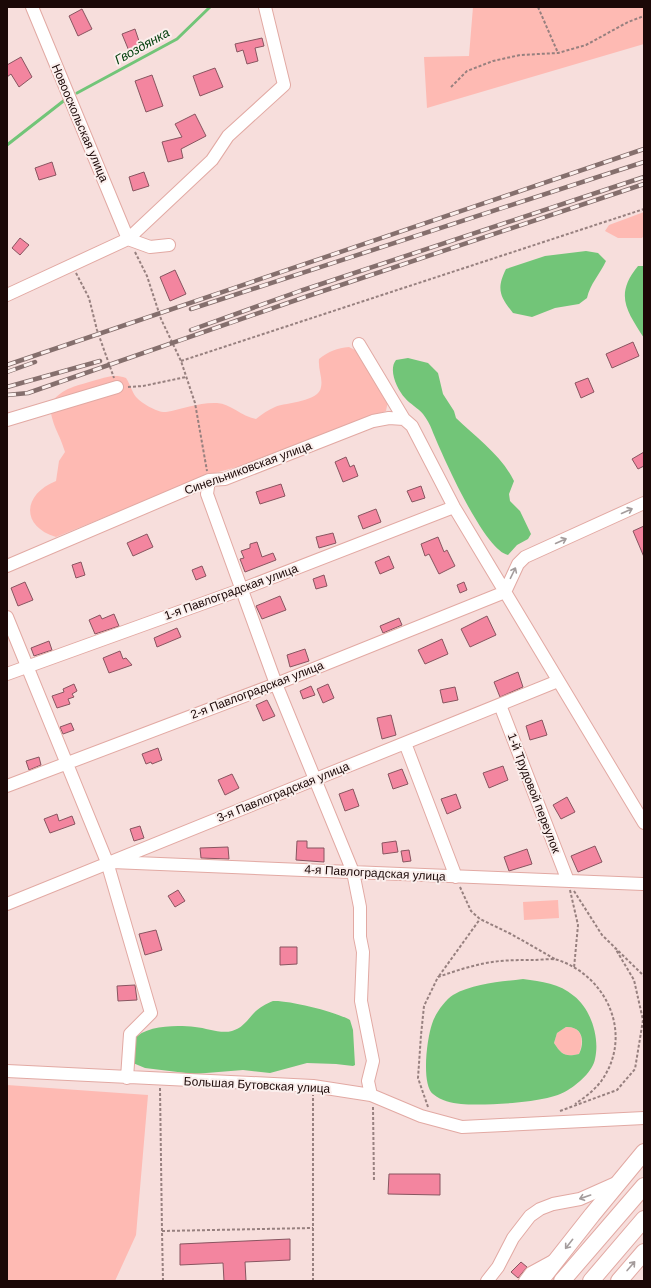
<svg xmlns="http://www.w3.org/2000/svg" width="651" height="1288" viewBox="0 0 651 1288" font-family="Helvetica,sans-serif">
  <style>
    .green { fill: #febab3 }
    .water { fill: #72c578; fill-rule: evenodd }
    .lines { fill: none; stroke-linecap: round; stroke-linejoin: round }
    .stream { stroke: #72c578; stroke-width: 3 }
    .building { fill: #f3859f; stroke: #885560 }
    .minor-casing { stroke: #e2a9a3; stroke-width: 14 }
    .major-casing { stroke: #e2a9a3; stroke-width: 18 }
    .path { stroke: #97807f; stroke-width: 2; stroke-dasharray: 3 2; stroke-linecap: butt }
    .minor { stroke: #fff; stroke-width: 12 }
    .major { stroke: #fff; stroke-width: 16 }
    .rail-casing { stroke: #856f6d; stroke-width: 4.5 }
    .rail { stroke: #fbefed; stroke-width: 3; stroke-dasharray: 9; stroke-linecap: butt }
    .oneway { stroke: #a49c9c }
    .labels { text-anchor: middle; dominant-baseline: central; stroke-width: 4; stroke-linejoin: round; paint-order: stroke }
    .street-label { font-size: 12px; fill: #1b0807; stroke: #fbefed }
    .water-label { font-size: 13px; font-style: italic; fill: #003e0b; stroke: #fbefed }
  </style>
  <rect width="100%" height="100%" fill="#f7dedc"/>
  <path class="green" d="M473,7H644V44L427,108L424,57L469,56Z
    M644,212V236L642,238H618L605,231L609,225Z
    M349,347L359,352L388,401L386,411L237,467L211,474L56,537C20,526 23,494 56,481L59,461L65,452C60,434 51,425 50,404C63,387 77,386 96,380C108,377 114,374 126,378C130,384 132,392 136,397C141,403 158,413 166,412C182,409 200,402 217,403C231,404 241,416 256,419C262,414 268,410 275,407C287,402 319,402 321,387C323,378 318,370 319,359C329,351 337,348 349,347Z
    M558,900L559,918L524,920L523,902Z
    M566,1027C583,1026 584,1041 579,1054C565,1057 562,1055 554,1043L557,1033Z
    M7,1085L148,1095L136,1235L115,1281H7Z"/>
  <path class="water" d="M586,251L598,253L606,261C600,274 590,284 587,298L579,304L555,308L532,317L513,313C500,297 496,289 506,269L545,256Z
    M638,266H644V338C627,311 614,295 638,266Z
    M408,358L428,363L438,373L443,394L454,411L456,418C476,437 502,456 514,481L509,494L510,501L520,511L531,534L528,539L517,545L508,555C484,550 442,455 432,430C430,425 427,419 423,414C418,408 410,404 405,398C397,389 388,370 396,360Z
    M523,979C542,982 559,983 574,996C591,1009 600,1038 595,1059C593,1071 578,1084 568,1090C550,1103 484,1106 461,1104C451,1103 442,1101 433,1094C421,1084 427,1038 432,1024C435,1014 445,1000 453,995C474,983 500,982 523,979ZM566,1027C583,1026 585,1042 579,1054C565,1057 562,1055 554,1043L557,1033Z
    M273,1001C288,1000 337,1012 350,1020L353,1030L355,1065L353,1066L336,1064L307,1063L270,1073L243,1070L194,1074L145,1068L133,1063V1040C146,1025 176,1025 195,1027C207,1028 220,1034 232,1031C242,1028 246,1022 253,1014C258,1008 266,1004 273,1001Z"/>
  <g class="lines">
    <path class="stream" d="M77,93L177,39L210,7
      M7,145L66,99"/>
  </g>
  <path class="building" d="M82,9L92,29L78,36L69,16Z
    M135,29L141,47L129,51L122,34Z
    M262,38L264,46L255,48L258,61L247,64L243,50L237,52L235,44Z
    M21,57L32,77L19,87L11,74L7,77V65Z
    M215,68L223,87L200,96L193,76Z
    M152,75L163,106L146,112L135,81Z
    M195,114L206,136L181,149L183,158L168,162L162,142L182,137L175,124Z
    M52,162L56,175L39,180L35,168Z
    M144,172L149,186L133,191L129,177Z
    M20,238L29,245L20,255L12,248Z
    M175,270L186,294L170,301L160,277Z
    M633,342L639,356L612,368L606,354Z
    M588,378L594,392L581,398L575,383Z
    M644,452V466L638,469L632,459Z
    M346,457L350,467L354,465L358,476L343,482L335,462Z
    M281,484L285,496L260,504L256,492Z
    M421,486L425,498L412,502L407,491Z
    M376,509L381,522L363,529L358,516Z
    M644,526V557L633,531Z
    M333,533L336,543L319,548L316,537Z
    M147,534L153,547L133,556L127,543Z
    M438,537L444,552L447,550L455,566L439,574L429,554L425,556L421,544Z
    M257,542L262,557L273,553L276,560L245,572L240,559L244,558L241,551L250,548V544Z
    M389,556L394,568L380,574L375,562Z
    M81,562L85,575L76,578L72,565Z
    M202,566L206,576L196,580L192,570Z
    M324,575L327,586L316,589L313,579Z
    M25,582L33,600L18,606L11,588Z
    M464,582L467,590L460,593L457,585Z
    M280,596L286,610L262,619L256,606Z
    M114,614L119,626L95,634L89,620L100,615L102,619Z
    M487,616L496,635L470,647L461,629Z
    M399,618L402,625L383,633L380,626Z
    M177,628L181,637L157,647L154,638Z
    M442,639L448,654L425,664L418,650Z
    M49,641L52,650L34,656L31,648Z
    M305,649L309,661L290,667L287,655Z
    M120,651L123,659L126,658L132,665L109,673L103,658Z
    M518,672L523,687L500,697L494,682Z
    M74,684L77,691L72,694L74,697L68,699L70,704L57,708L52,696L64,692L63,689Z
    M328,684L334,698L323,703L317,689Z
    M311,686L315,695L303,699L300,691Z
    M455,687L458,700L443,703L440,690Z
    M267,700L275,716L263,721L256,705Z
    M391,715L396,735L382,739L377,718Z
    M542,720L547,735L530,740L526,726Z
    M71,723L74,730L63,734L60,727Z
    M158,748L162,760L152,764L151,762L146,764L142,754Z
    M39,757L41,765L29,770L26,761Z
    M503,766L508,780L489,788L483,773Z
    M402,769L408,784L393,789L388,774Z
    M232,774L239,788L225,795L218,780Z
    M353,789L359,806L345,811L339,794Z
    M456,794L461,808L447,814L441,799Z
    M567,797L575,812L561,819L553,805Z
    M57,814L59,821L72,816L75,824L50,833L44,819Z
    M140,826L144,838L134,841L130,829Z
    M297,841H307V848H324V862L296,860Z
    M396,841L398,852L383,854L382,843Z
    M595,846L602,862L578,872L571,856Z
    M228,847L229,859L201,858L200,848Z
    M527,849L532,864L509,871L504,857Z
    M409,850L411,861L403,862L401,851Z
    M178,890L185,901L175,907L168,896Z
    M156,930L162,950L145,955L139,934Z
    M280,947H297V964L280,965Z
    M135,985L137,1000L118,1001L117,986Z
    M389,1174H440V1195L388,1194Z
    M290,1239V1260L245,1262L246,1281H224L223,1263L180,1265V1244Z
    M521,1262L527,1267L518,1278L511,1272Z"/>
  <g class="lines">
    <g class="minor-casing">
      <path id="minor" d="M32,7L128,239L150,247L169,245
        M7,295L128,239L212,160L228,136L284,85L265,7
        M359,344L404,419L412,426L454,507L644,823
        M7,420L117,387
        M209,480L207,494L276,684L353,872L360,907V937L363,952L361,1001L373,1061L368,1081L371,1095
        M7,566L209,480L225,479L373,421L389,418L404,419
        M7,617L107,862L151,1013L130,1034L127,1078
        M7,674L240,590L454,507
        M500,705L568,881
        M405,743L456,877
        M7,786L276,684L505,592L518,564L525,557L644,503
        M112,862L643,884
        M7,904L558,681
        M7,1071L313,1086L371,1095L421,1116L462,1127L644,1118
        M487,1281L498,1267L513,1238L530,1216L540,1209L553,1204L580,1199L616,1183
        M525,1281L531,1273L553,1261"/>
    </g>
    <g class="major-casing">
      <path id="major" d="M540,1281L592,1215L644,1152
        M562,1281L644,1186
        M591,1281L644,1219
        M619,1281L644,1252"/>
    </g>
    <path class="path" d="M538,7L558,53
      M451,87L467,71L493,61L520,55L558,53L586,45L628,22L644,16
      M135,252L147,276L161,319L181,361L195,403L207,471
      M76,273L89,298L97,330L114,378
      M181,361L644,209
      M128,387L143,386L186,377
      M460,887L471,911L480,919L511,934L555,959
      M570,890L578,925L574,968
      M574,891L602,935L644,976
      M439,976L480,919
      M160,1088L162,1231
      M373,1107L374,1182
      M428,1107L418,1078L421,1035L424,1006L438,977C458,970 479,963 500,961C511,960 522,960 533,960C541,960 551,958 558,960C608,977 633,1035 602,1080C595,1090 584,1098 575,1104
      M560,1111L617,1090L635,1069L643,1020L634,980L615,948
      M163,1281L162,1231L313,1228
      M313,1281V1095"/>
    <use href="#minor" class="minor"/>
    <use href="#major" class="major"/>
    <g class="rail-casing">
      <path id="rail" d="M191,309L644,162
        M191,330L300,291L644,177
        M7,365L644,149
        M7,372L35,362
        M7,387L100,361
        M7,395L28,393L305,297L644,184"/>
    </g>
    <use href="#rail" class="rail"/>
  </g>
  <defs><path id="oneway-shaft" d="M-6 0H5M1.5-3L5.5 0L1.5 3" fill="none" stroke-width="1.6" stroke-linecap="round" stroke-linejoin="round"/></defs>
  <g class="oneway">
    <use href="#oneway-shaft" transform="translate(627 511) rotate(-24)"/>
    <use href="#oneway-shaft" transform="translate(561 541) rotate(-24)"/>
    <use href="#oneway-shaft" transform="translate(513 573) rotate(-64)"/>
    <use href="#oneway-shaft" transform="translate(585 1197) rotate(161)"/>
    <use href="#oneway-shaft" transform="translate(569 1244) rotate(128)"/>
    <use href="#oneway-shaft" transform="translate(631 1266) rotate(-49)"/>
  </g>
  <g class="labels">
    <g class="street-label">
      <text transform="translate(80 123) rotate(67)">Новооскольская улица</text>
      <text transform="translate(248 468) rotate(-20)">Синельниковская улица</text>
      <text transform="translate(231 592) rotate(-20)">1-я Павлоградская улица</text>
      <text transform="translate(257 690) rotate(-21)">2-я Павлоградская улица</text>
      <text transform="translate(283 792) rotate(-22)">3-я Павлоградская улица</text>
      <text transform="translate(534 793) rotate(69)">1-й Трудовой переулок</text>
      <text transform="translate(375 873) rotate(3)">4-я Павлоградская улица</text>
      <text transform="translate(257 1085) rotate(3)">Большая Бутовская улица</text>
    </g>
    <g class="water-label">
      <text transform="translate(142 46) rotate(-29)">Гвоздянка</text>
    </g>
  </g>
  <rect width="651" height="1288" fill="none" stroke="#1b0807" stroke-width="16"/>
</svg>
